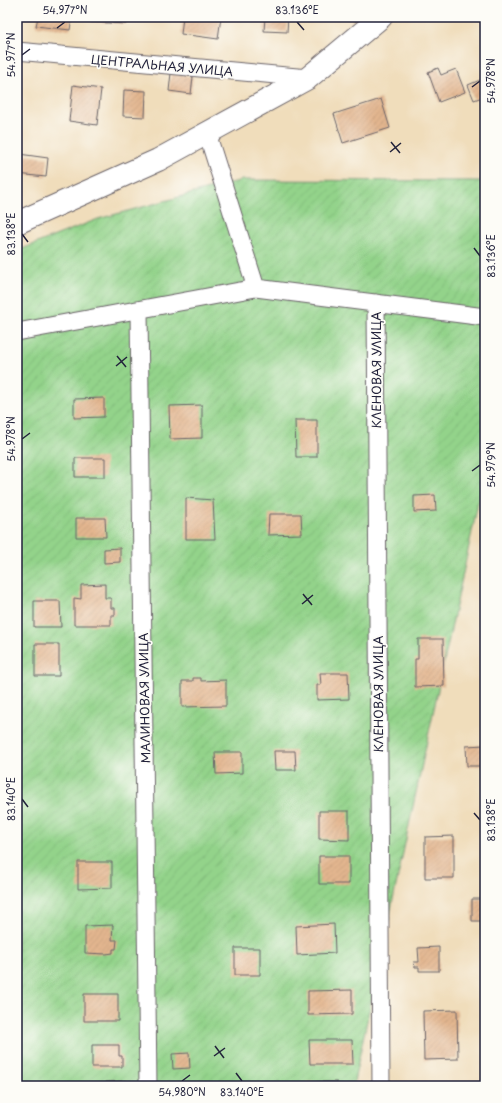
<svg xmlns="http://www.w3.org/2000/svg" width="502" height="1103" viewBox="0 0 502 1103" font-family="'Playpen Sans',sans-serif">
  <style>
    .garden { fill: url(#garden-furrows); stroke: #5a7a62 }
    .building { fill: url(#building-hatch) }
    .lines { fill: none; stroke-linecap: round; stroke-linejoin: round }
    .street-casing { stroke: #6a6368; stroke-width: 19 }
    .secondary-casing { stroke: #6a6368; stroke-width: 24 }
    .street { stroke: #fff; stroke-width: 17 }
    .secondary { stroke: #fff; stroke-width: 22 }
    .ticks { fill: none; stroke: #22223b; stroke-width: 1.5 }
    .labels { text-anchor: middle; dominant-baseline: central; stroke-width: 3.5; stroke-linejoin: round; paint-order: stroke }
    .street-label { font-size: 12px; fill: #22223b; stroke: #fdfcf7 }
    .neatline { fill: none; stroke: #22223b; stroke-width: 1.5 }
    .ticks-label { font-size: 10px; text-anchor: middle; fill: #22223b }
  </style>
  <defs>
    <pattern id="garden-furrows" width="10" height="10" patternUnits="userSpaceOnUse"><rect width="10" height="10" fill="#93d38a"/><path d="M-1 1l2-2M0 10L10 0M9 11l2-2" fill="none" stroke="#7eb578"/></pattern>
    <pattern id="building-hatch" width="6" height="6" patternUnits="userSpaceOnUse"><rect width="6" height="6" fill="#e3b68f"/><path d="M-1 1l2-2M0 6l6-6M5 7l2-2" fill="none" stroke="#c29c7c"/></pattern>
  </defs>
  <rect width="100%" height="100%" fill="#fdfcf7"/>
  <filter id="ink" filterUnits="userSpaceOnUse"><feTurbulence type="fractalNoise" baseFrequency=".025" numOctaves="2"/><feDisplacementMap in="SourceGraphic" scale="8" xChannelSelector="R" yChannelSelector="G"/><feConvolveMatrix kernelMatrix="1 2 1 2 8 2 1 2 1" color-interpolation-filters="sRGB"/></filter>
  <filter id="wash" filterUnits="userSpaceOnUse"><feTurbulence type="fractalNoise" baseFrequency=".012" numOctaves="4" result="noise"/><feDisplacementMap in="SourceGraphic" scale="16" xChannelSelector="R" yChannelSelector="G"/><feGaussianBlur stdDeviation="0.9" result="paint"/><feColorMatrix in="noise" values="0 0 0 0 0 0 0 0 0 0 0 0 0 0 0 0 0 1.4 0 .05"/><feComposite in="paint" operator="in"/></filter>
  <g filter="url(#wash)">
    <rect width="100%" height="100%" fill="#f0ddbb"/>
    <path class="garden" d="M242,180L485,181V471L353,1086H17V251L98,219Z"/>
    <g id="blocks">
      <path class="building" d="M38,17H72L70,30L36,26Z
        M91,17H126V24L91,22Z
        M183,17H221L218,39L181,34Z
        M265,17H288L287,32L264,31Z
        M342,17H357L356,21Z
        M438,68L441,75L456,69L465,92L439,102L428,72Z
        M171,73L193,77L191,94L169,91Z
        M485,78V96L474,100L468,85Z
        M73,85L101,89L97,125L69,121Z
        M124,90L146,91L145,117L123,116Z
        M381,99L390,128L343,143L334,114Z
        M19,154L48,158L46,177L17,174Z
        M104,398V417L74,418V399Z
        M202,405V438L170,439L169,406Z
        M295,420H317V457H296Z
        M75,458H105V477H75Z
        M435,495L436,511L414,512V496Z
        M186,498L213,500L215,539H186Z
        M269,514H301L302,534L268,535Z
        M76,518H105L106,537H76Z
        M120,548V562L104,563V549Z
        M105,584V598H111V608H115V615H111V625H74V598L81,599V585Z
        M34,601H60L61,627H34Z
        M418,639H443L444,686L415,687V659H418Z
        M35,644H59V676H35Z
        M320,673H348L349,699L317,700V685H321Z
        M193,678H201V681L226,680V706L182,707V681H193Z
        M485,745V766H467L466,746Z
        M274,751H295L296,770H275Z
        M215,752H242V773L216,774Z
        M319,811H349V840L319,839Z
        M454,836V878H425V837Z
        M319,856H349V884H319Z
        M78,862H112V888L78,889Z
        M472,899H485V921H472Z
        M334,924L335,953L297,955L296,926Z
        M113,925L112,940H117L116,949H113V953L106,954L85,953V926Z
        M439,947V971H419V967H415L414,962H419L418,948Z
        M235,948H260V975H235Z
        M352,990V1014L308,1015V991Z
        M84,994H118V1021H84Z
        M457,1010L458,1059L424,1060L423,1011Z
        M309,1040H352L353,1064H310Z
        M92,1045H119V1056H122V1067H92Z
        M189,1053L190,1068L173,1069L172,1054Z
        M127,1081V1086H106V1082Z
        M306,1082H337V1086H306Z"/>
    </g>
  </g>
  <g filter="url(#ink)">
    <use href="#blocks" fill-opacity="0" stroke="#6a6368" stroke-width="1"/>
    <g class="lines">
      <g class="street-casing">
        <path id="street" d="M17,51L308,78
          M207,133L256,288L485,317
          M376,303L381,1086
          M139,310L148,1086
          M17,332L256,288"/>
      </g>
      <g class="secondary-casing">
        <path id="secondary" d="M17,223L158,160L308,78L381,17"/>
      </g>
      <use href="#street" class="street"/>
      <use href="#secondary" class="secondary"/>
    </g>
  </g>
  <path class="ticks" d="M297,22L304,30M57,28L65,22M22,55L30,49M472,87L480,81M391,142L400,153M390,152L401,143M22,234L28,242M474,248L480,256M117,356L126,367M116,366L127,357M22,439L30,433M472,471L480,465M303,594L312,605M302,604L313,595M22,799L28,807M474,813L480,820M215,1046L224,1058M214,1056L225,1048M236,1073L242,1081M182,1081L190,1075"/>
  <g class="labels">
    <g class="street-label">
      <text transform="translate(162 65) rotate(5)">ЦЕНТРАЛЬНАЯ УЛИЦА</text>
      <text transform="translate(376 370) rotate(-90)">КЛЕНОВАЯ УЛИЦА</text>
      <text transform="translate(378 694) rotate(-90)">КЛЕНОВАЯ УЛИЦА</text>
      <text transform="translate(144 698) rotate(-91)">МАЛИНОВАЯ УЛИЦА</text>
    </g>
  </g>
  <rect width="502" height="1103" fill="none" stroke="#fdfcf7" stroke-width="44"/>
  <rect x="22" y="22" width="458" height="1059" class="neatline"/>
  <g class="ticks-label">
    <text x="65" y="14">54.977°N</text>
    <text x="297" y="14">83.136°E</text>
    <text transform="translate(11 55) rotate(-90)" y="4">54.977°N</text>
    <text transform="translate(491 81) rotate(-90)" y="4">54.978°N</text>
    <text transform="translate(11 234) rotate(-90)" y="4">83.138°E</text>
    <text transform="translate(491 256) rotate(-90)" y="4">83.136°E</text>
    <text transform="translate(11 439) rotate(-90)" y="4">54.978°N</text>
    <text transform="translate(491 465) rotate(-90)" y="4">54.979°N</text>
    <text transform="translate(11 799) rotate(-90)" y="4">83.140°E</text>
    <text transform="translate(491 820) rotate(-90)" y="4">83.138°E</text>
    <text x="182" y="1096">54.980°N</text>
    <text x="242" y="1096">83.140°E</text>
  </g>
</svg>
